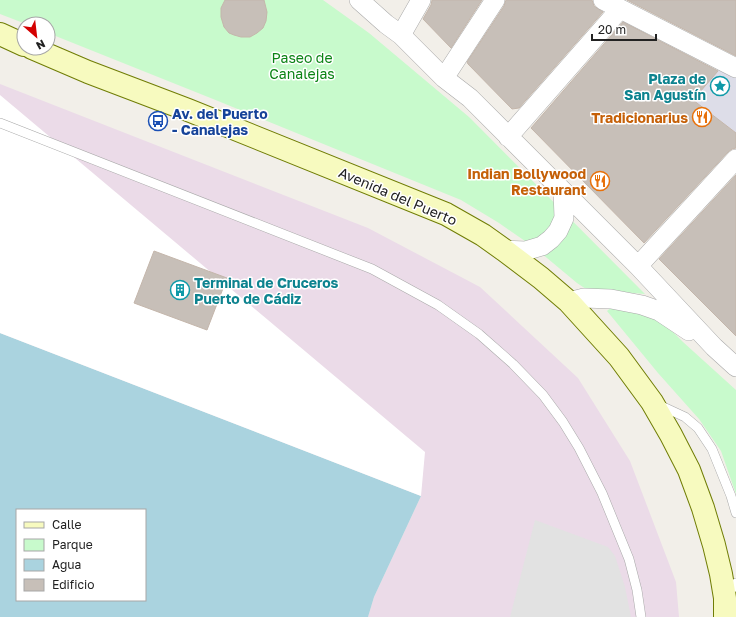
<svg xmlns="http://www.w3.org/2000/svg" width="736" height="617" viewBox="0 0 736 617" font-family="'Golos Text',sans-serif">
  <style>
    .industrial { fill: #ebdbe8 }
    .park { fill: #c8facc }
    .parking { fill: #e2e2e2 }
    .plaza { fill: #dddde8 }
    .water { fill: #aad3df; fill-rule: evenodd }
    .pier { fill: #fff }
    .building { fill: #c7bfb8; stroke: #c4b6ab }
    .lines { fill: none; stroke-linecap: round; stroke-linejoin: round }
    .lane-casing { stroke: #a9a9a9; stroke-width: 10 }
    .street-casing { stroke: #a9a9a9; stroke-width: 20 }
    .secondary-casing { stroke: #707d05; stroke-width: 24 }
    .lane { stroke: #fff; stroke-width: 9 }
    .street { stroke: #fff; stroke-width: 19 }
    .secondary { stroke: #f7fabf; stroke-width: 22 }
    .labels { text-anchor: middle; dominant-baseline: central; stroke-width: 3; stroke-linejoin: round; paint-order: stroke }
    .park-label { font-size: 14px; fill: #0c8416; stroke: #fff }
    .culture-label { font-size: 14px; font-weight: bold; fill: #0d838f; stroke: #fff; text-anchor: end }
    .transit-label { font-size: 14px; font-weight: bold; fill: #164399; stroke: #fff; text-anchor: start }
    .food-label { font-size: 14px; font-weight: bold; fill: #c56008; stroke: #fff; text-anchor: end }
    .street-label { font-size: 14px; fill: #222; stroke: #fff }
  </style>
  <rect width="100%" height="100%" fill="#f2efe9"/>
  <path class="industrial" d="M0,84L368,228L480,287L578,378L630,461L676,582L679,617H368L374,597L421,496L0,333Z"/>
  <path class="park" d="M0,0H323L369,33L469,117L645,294L586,289L577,283L535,248L499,223L461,200L218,101L48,33V24H26L0,14Z
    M614,305L663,322L683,342L736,390V494L721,451L699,419L658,373L607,311Z"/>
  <path class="parking" d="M535,520L608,547L615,556L625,587L631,617H510Z"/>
  <path class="plaza" d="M736,60V133L693,100L725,62Z"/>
  <path class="water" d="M0,333L421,496L374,597L368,617H0ZM17,510H145V600H17Z"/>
  <path class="pier" d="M0,95L425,452L421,496L0,333Z"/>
  <path class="building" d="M225,0H264L267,12L266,21L263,28L257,33L250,37H241L234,35L229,33L224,27L221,17V8Z
    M432,0H482L451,48L423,19L431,5Z
    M506,0H592L594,6L603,12L519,108L512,109L468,64L467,62L504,6Z
    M627,0H736V56Z
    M623,22L718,71L693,100L736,133V148L732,149L728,152L644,243L531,128Z
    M736,175V336L659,259Z
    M154,251L227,278L207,330L134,303Z"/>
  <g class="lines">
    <g class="lane-casing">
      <path id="lane" d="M0,123L372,269L438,305L479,334L513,364L543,395L563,422L579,448L602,493L629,559L637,590L641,617
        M657,404L685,417L698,428L712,449L731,496L736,513
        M727,596L736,583"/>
    </g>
    <g class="street-casing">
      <path id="street" d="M359,0L386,24L401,35L444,78L470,98L638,266L714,347L736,367
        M603,0L736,68
        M401,35L421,0
        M444,78L495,0
        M508,137L620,9
        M504,250L525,251L542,246L551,239L558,231L564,218L563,191
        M638,266L736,159
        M569,302L584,298L611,299L642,305L659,311L689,331"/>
    </g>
    <g class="secondary-casing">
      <path id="secondary" d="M0,34L24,45
        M32,48L88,72L188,110L446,214L483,235L504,250L541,278L569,302L619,357L652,402L671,435L689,470L703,508L714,545L721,574L725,598V617"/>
    </g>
    <use href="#lane" class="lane"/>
    <use href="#street" class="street"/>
    <use href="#secondary" class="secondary"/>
  </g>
  <defs>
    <g id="sight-ring" transform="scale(1)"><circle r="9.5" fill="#fff" stroke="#0f9aa8" stroke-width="1.5"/><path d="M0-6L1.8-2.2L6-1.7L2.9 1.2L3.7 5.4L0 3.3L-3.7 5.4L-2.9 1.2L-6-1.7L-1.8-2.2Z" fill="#0f9aa8"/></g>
    <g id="restaurant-ring" transform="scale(1)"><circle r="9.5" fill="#fff" stroke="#e8710a" stroke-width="1.5"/><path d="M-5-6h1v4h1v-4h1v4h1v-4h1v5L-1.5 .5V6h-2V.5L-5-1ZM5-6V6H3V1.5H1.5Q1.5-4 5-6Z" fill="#e8710a"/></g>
    <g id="bus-ring" transform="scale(1)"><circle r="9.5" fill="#fff" stroke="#1a4fb4" stroke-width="1.5"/><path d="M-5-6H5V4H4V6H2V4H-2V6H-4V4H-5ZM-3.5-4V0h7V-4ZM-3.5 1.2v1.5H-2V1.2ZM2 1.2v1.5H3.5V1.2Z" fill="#1a4fb4"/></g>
    <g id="building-ring" transform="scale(1)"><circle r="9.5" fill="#fff" stroke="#0f9aa8" stroke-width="1.5"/><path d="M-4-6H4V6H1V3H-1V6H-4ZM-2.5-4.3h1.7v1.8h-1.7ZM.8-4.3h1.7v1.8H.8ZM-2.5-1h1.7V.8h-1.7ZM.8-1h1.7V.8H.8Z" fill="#0f9aa8"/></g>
  </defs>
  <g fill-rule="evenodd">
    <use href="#sight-ring" x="720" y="86"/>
    <use href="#restaurant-ring" x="702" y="117"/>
    <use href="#bus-ring" x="158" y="121"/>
    <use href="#restaurant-ring" x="600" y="181"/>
    <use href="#building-ring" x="180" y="290"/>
  </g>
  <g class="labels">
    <g class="park-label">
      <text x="302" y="57">Paseo de<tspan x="302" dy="16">Canalejas</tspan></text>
    </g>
    <g class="culture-label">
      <text x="706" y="78">Plaza de<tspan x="706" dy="16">San Agustín</tspan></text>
      <text x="194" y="282" text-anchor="start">Terminal de Cruceros<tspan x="194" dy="16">Puerto de Cádiz</tspan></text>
    </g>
    <g class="transit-label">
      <text x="172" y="113">Av. del Puerto<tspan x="172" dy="16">- Canalejas</tspan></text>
    </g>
    <g class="food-label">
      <text x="688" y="117">Tradicionarius</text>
      <text x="586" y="173">Indian Bollywood<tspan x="586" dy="16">Restaurant</tspan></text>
    </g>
    <g class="street-label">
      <text transform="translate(398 196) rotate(23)">Avenida del Puerto</text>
    </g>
  </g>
  <rect x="16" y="509" width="130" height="92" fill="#ffffff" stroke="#a7a7a7"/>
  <rect x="24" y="522" width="20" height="6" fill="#f7fabf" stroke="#a7a7a7"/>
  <text x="52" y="529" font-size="12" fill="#222222">Calle</text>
  <rect x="24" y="539" width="20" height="12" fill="#c8facc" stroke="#a7a7a7"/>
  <text x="52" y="549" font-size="12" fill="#222222">Parque</text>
  <rect x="24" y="559" width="20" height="12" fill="#aad3df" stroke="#a7a7a7"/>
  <text x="52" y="569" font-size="12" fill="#222222">Agua</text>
  <rect x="24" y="579" width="20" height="12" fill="#c7bfb8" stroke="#a7a7a7"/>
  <text x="52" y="589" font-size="12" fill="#222222">Edificio</text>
  <g transform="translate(36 36) rotate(152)"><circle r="19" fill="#ffffff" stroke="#a7a7a7"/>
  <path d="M0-3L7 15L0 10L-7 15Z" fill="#d40000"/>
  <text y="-6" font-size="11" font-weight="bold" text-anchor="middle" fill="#222222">N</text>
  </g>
  <path d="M592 34v6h64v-6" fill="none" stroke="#222222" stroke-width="2"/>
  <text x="598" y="34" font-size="12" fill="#222222" stroke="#ffffff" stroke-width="3" paint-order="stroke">20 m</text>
</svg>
